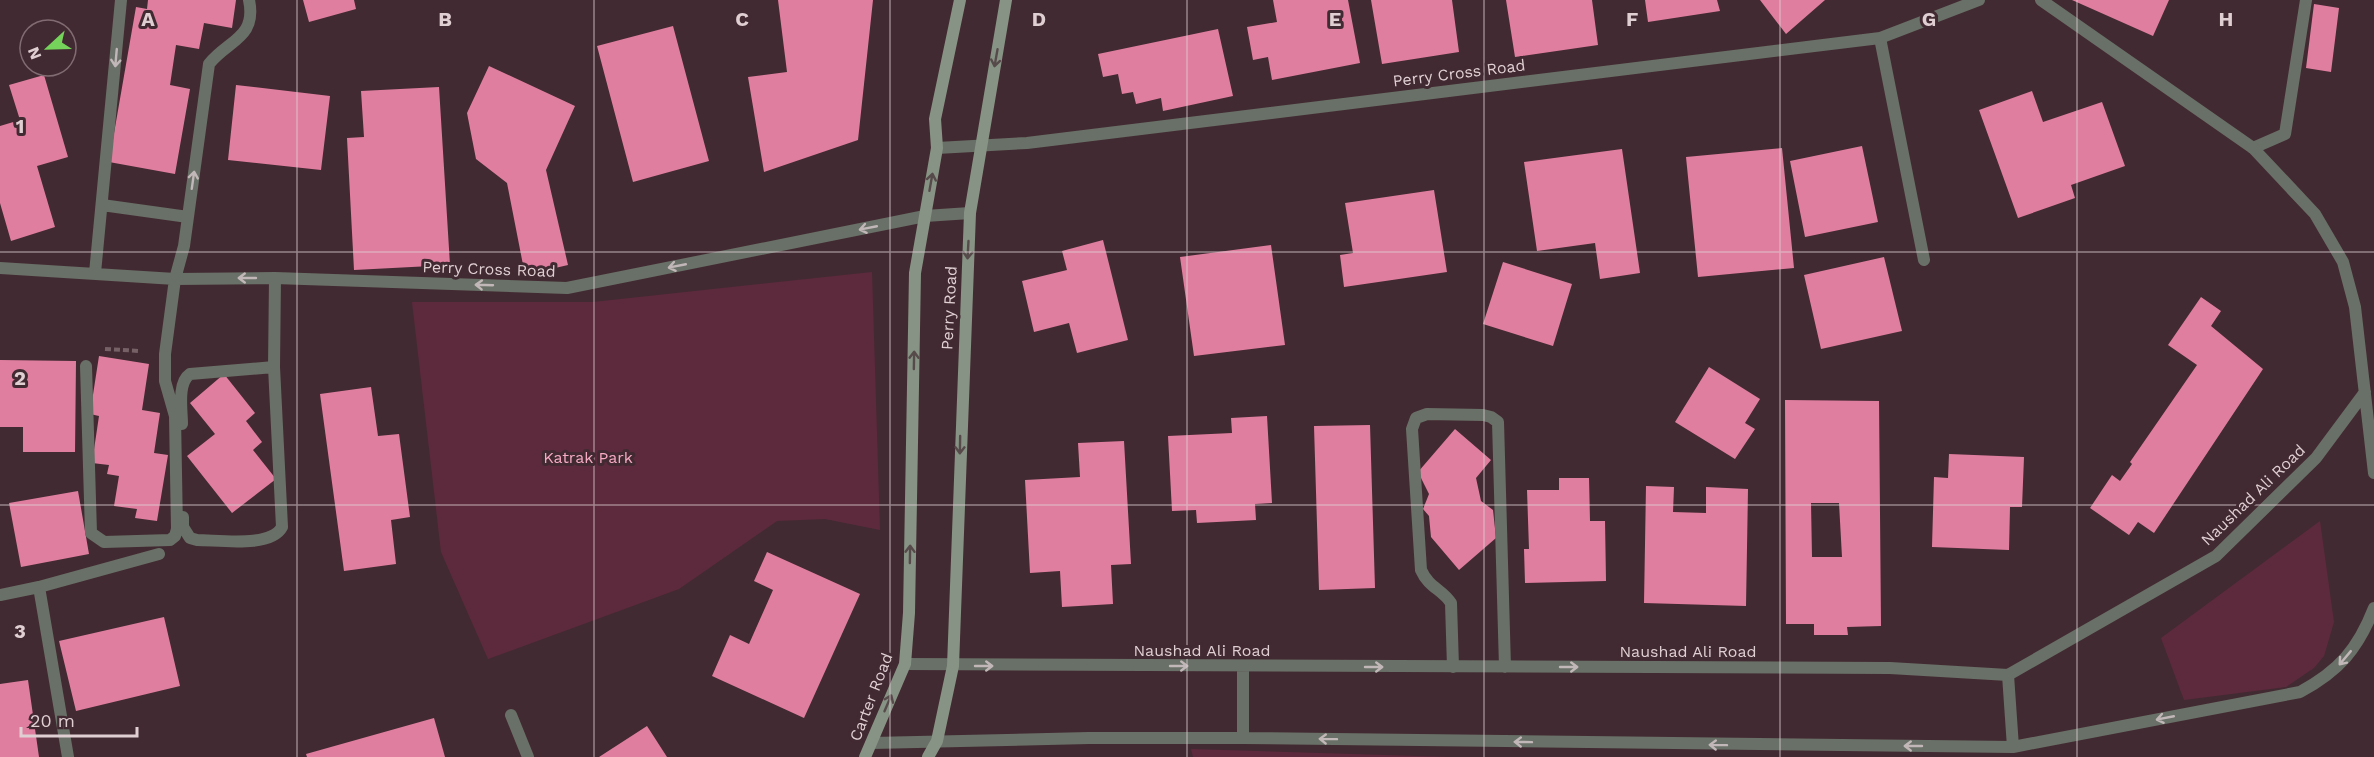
<svg xmlns="http://www.w3.org/2000/svg" width="2374" height="757" viewBox="0 0 2374 757" font-family="'Work Sans',sans-serif">
  <style>
    .green { fill: #5d2a3d }
    .building { fill: #e07ea0; fill-rule: evenodd }
    .lines { fill: none; stroke-linecap: round; stroke-linejoin: round }
    .path { stroke: #766167; stroke-width: 4; stroke-dasharray: 6 3; stroke-linecap: butt }
    .lane { stroke: #697067; stroke-width: 12 }
    .street { stroke: #697067; stroke-width: 12 }
    .secondary { stroke: #879384; stroke-width: 12 }
    .oneway { stroke: #c2b7b8 }
    .oneway2 { stroke: #574a4b }
    .grid { fill: none; stroke: #dfcfd3; stroke-width: 1.5; stroke-opacity: 0.55 }
    .labels { text-anchor: middle; dominant-baseline: central; stroke-width: 6; stroke-linejoin: round; paint-order: stroke }
    .street-label { font-size: 16px; fill: #dfcfd3; stroke: #422a32 }
    .park-label { font-size: 16px; fill: #f6aac3; stroke: #422a32 }
    .grid-label { font-size: 20px; text-anchor: middle; font-weight: bold; fill: #dfcfd3; stroke: #422a32; stroke-width: 6; stroke-linejoin: round; paint-order: stroke }
  </style>
  <rect width="100%" height="100%" fill="#422a32"/>
  <path class="green" d="M872,272L880,530L825,519L777,521L679,589L488,659L441,552L412,302H593Z
    M2320,521L2334,622L2324,656L2314,668L2286,687L2184,700L2161,638Z
    M1191,749L1450,757H1193Z"/>
  <path class="building" d="M148,0H236L232,28L204,23L199,49L176,45L170,85L190,89L175,174L109,162L136,7L147,9Z
    M303,0H354L356,9L309,22Z
    M778,0H873L858,140L764,172L748,77L787,72Z
    M1273,0H1348L1360,63L1272,80L1268,57L1253,60L1247,27L1277,22Z
    M1371,0H1452L1459,52L1382,64Z
    M1506,0H1592L1598,45L1515,57Z
    M1645,0H1717L1720,11L1648,22Z
    M1760,0H1825L1786,34Z
    M2072,0H2169L2153,36Z
    M2314,4L2339,8L2331,72L2306,68Z
    M673,26L709,161L633,182L597,46Z
    M1218,29L1233,96L1163,111L1161,98L1136,104L1133,92L1122,94L1118,74L1103,77L1098,54Z
    M489,66L575,106L546,170L568,265L525,275L507,183L476,159L467,113Z
    M44,75L68,157L37,166L55,227L11,241L0,203V126L20,120L9,85Z
    M236,85L330,96L321,170L228,160Z
    M439,87L450,265L354,270L347,138L364,137L361,91Z
    M2032,91L2043,122L2102,102L2125,166L2071,185L2075,198L2018,218L1979,110Z
    M1862,146L1878,222L1805,237L1790,161Z
    M1782,148L1794,268L1698,277L1686,157Z
    M1622,149L1640,273L1600,279L1595,243L1537,251L1524,162Z
    M1434,190L1447,272L1344,287L1340,255L1353,253L1345,203Z
    M1103,240L1128,340L1077,353L1069,323L1034,332L1022,281L1067,270L1062,251Z
    M1271,245L1285,345L1194,356L1180,257Z
    M1884,257L1902,331L1821,349L1804,275Z
    M1503,262L1572,284L1553,346L1483,324Z
    M2201,297L2221,311L2211,326L2263,369L2154,533L2138,522L2129,535L2090,508L2112,475L2120,481L2132,464L2130,462L2197,365L2168,345Z
    M99,356L149,364L142,410L160,413L154,453L168,455L157,521L135,518L137,509L114,506L119,476L107,474L109,465L92,463L99,416L90,414Z
    M0,360L76,361L75,452H23V427H0Z
    M1709,367L1760,399L1745,423L1755,429L1735,459L1675,422Z
    M224,374L255,413L246,421L262,442L253,450L276,479L232,513L187,456L215,434L190,403Z
    M371,387L378,436L399,434L410,517L391,520L396,564L344,571L320,394Z
    M1785,400L1879,401L1881,626L1847,627L1848,635H1814V624H1786ZM1811,503H1839L1842,557H1812Z
    M1267,416L1272,503L1255,504L1256,520L1197,523L1196,510L1172,511L1168,436L1232,433L1231,418Z
    M1370,425L1375,588L1319,590L1314,426Z
    M1455,429L1491,460L1476,478L1481,501L1493,510L1496,538L1459,570L1431,537L1429,516L1423,509L1429,494L1418,472Z
    M1124,441L1131,564L1111,565L1113,604L1062,607L1060,571L1030,573L1025,480L1080,477L1078,443Z
    M1949,454L2024,457L2022,507H2010L2009,550L1932,547L1934,477L1948,478Z
    M1559,478H1589L1590,521H1605L1606,581L1525,583L1524,549H1529L1527,490H1559Z
    M1646,486L1674,487L1673,512L1706,513V487L1748,489L1746,606L1644,603Z
    M78,491L89,554L21,567L9,503Z
    M767,552L860,594L804,718L712,676L730,635L749,644L773,590L754,581Z
    M164,617L180,686L76,711L59,641Z
    M28,680L39,757H0V684Z
    M434,718L445,757H307L306,754Z
    M647,726L667,757H599Z"/>
  <g class="lines">
    <path class="path" d="M105,349L140,351"/>
    <path class="lane" d="M2253,148L2285,134L2306,0
      M511,715L528,757"/>
    <path class="street" d="M2041,0L2253,148L2315,214L2343,262L2355,307L2374,473
      M1880,38L1924,260
      M937,148L1027,143L1880,38L1979,0
      M102,205L188,217
      M0,268L175,279L275,278L567,288L925,216L970,213
      M95,273L121,0
      M86,366L91,533L104,542L170,540L175,536L177,529L175,416L165,381V354L175,279L184,246L209,64C228,40 257,38 249,0
      M182,424C182,410 177,383 190,374L274,367
      M183,517V527L190,538L197,540C219,540 271,548 282,527L274,367L275,278
      M39,587L159,554
      M0,595L39,587L68,757
      M905,664L1890,668L2008,675L2216,556L2316,458L2365,392
      M1453,667L1451,603C1442,589 1429,588 1421,570L1412,429L1416,418L1427,414L1483,415L1491,417L1498,422L1505,667
      M2008,675L2013,747
      M1243,738V667
      M872,743L1089,738H1243L2013,747L2300,692C2339,671 2358,649 2374,608"/>
    <path class="secondary" d="M865,757L905,664L909,613L915,273L937,148L935,119L960,0
      M928,757L937,741L953,666L970,213L1006,0"/>
  </g>
  <defs><path id="oneway-shaft" d="M-6 0H5M1.5-3L5.5 0L1.5 3" fill="none" stroke-width="1.6" stroke-linecap="round" stroke-linejoin="round" transform="scale(1.5)"/></defs>
  <g class="oneway">
    <use href="#oneway-shaft" transform="translate(116 58) rotate(95)"/>
    <use href="#oneway-shaft" transform="translate(193 180) rotate(-82)"/>
    <use href="#oneway-shaft" transform="translate(868 228) rotate(169)"/>
    <use href="#oneway-shaft" transform="translate(677 266) rotate(169)"/>
    <use href="#oneway-shaft" transform="translate(247 278) rotate(180)"/>
    <use href="#oneway-shaft" transform="translate(484 285) rotate(-178)"/>
    <use href="#oneway-shaft" transform="translate(2345 658) rotate(130)"/>
    <use href="#oneway-shaft" transform="translate(984 666)"/>
    <use href="#oneway-shaft" transform="translate(1179 666)"/>
    <use href="#oneway-shaft" transform="translate(1374 667)"/>
    <use href="#oneway-shaft" transform="translate(1569 667)"/>
    <use href="#oneway-shaft" transform="translate(2165 718) rotate(169)"/>
    <use href="#oneway-shaft" transform="translate(1328 739) rotate(-179)"/>
    <use href="#oneway-shaft" transform="translate(1523 742) rotate(-179)"/>
    <use href="#oneway-shaft" transform="translate(1718 745) rotate(-179)"/>
    <use href="#oneway-shaft" transform="translate(1913 746) rotate(-180)"/>
  </g>
  <g class="oneway2">
    <use href="#oneway-shaft" transform="translate(996 58) rotate(100)"/>
    <use href="#oneway-shaft" transform="translate(931 182) rotate(-80)"/>
    <use href="#oneway-shaft" transform="translate(968 250) rotate(93)"/>
    <use href="#oneway-shaft" transform="translate(914 360) rotate(-89)"/>
    <use href="#oneway-shaft" transform="translate(960 445) rotate(91)"/>
    <use href="#oneway-shaft" transform="translate(910 554) rotate(-89)"/>
    <use href="#oneway-shaft" transform="translate(888 703) rotate(-67)"/>
  </g>
  <path class="grid" d="M297,0V757M594,0V757M890,0V757M1187,0V757M1484,0V757M1780,0V757M2077,0V757M0,252H2374M0,505H2374"/>
  <g class="labels">
    <g class="street-label">
      <text transform="translate(1459 73) rotate(-7)">Perry Cross Road</text>
      <text transform="translate(489 269) rotate(2)">Perry Cross Road</text>
      <text transform="translate(949 308) rotate(-87)">Perry Road</text>
      <text transform="translate(2253 495) rotate(-44)">Naushad Ali Road</text>
      <text x="1202" y="650">Naushad Ali Road</text>
      <text x="1688" y="651">Naushad Ali Road</text>
      <text transform="translate(871 697) rotate(-69)">Carter Road</text>
    </g>
    <g class="park-label">
      <text x="588" y="457">Katrak Park</text>
    </g>
  </g>
  <g class="grid-label">
    <text x="148" y="26">A</text>
    <text x="445" y="26">B</text>
    <text x="742" y="26">C</text>
    <text x="1039" y="26">D</text>
    <text x="1335" y="26">E</text>
    <text x="1632" y="26">F</text>
    <text x="1929" y="26">G</text>
    <text x="2226" y="26">H</text>
    <text x="20" y="133">1</text>
    <text x="20" y="385">2</text>
    <text x="20" y="638">3</text>
  </g>
  <g transform="translate(48 48) rotate(248)"><circle r="28" fill="#422a32" stroke="#816c72" stroke-width="1.5"/>
  <path d="M0-4.5L10 22L0 15L-10 22Z" fill="#75d25b"/>
  <text y="-9" font-size="16" font-weight="bold" text-anchor="middle" fill="#dfcfd3">N</text>
  </g>
  <path d="M21 727v9h116v-9" fill="none" stroke="#dfcfd3" stroke-width="3"/>
  <text x="30" y="727" font-size="18" fill="#dfcfd3" stroke="#422a32" stroke-width="4.5" paint-order="stroke">20 m</text>
</svg>
